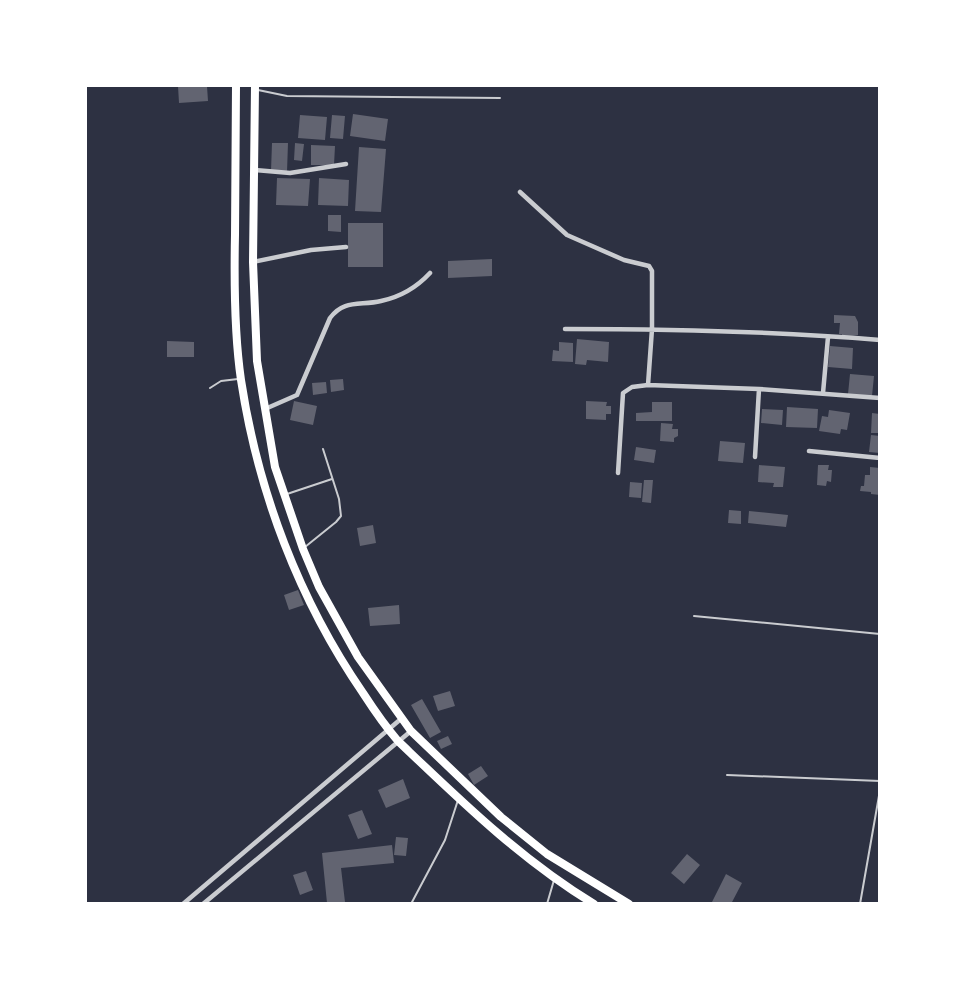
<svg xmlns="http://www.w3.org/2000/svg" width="965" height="989" viewBox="0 0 965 989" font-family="'Varela Round',sans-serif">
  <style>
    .building { fill: #626471 }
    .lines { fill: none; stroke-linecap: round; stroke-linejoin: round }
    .service { stroke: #caccd0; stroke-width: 2 }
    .minor { stroke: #caccd0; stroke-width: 4.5 }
    .trunk { stroke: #fff; stroke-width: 8 }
  </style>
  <rect width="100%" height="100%" fill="#2d3142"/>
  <path class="building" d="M178,86H207L208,101L179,103Z
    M353,114L388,119L385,141L350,136Z
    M300,115L327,117L325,140L298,138Z
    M332,115L345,116L343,139L330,138Z
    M272,143H288L287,172L271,171Z
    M295,143L304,144L302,161L294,160Z
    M311,145L335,146L334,165H311Z
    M359,147L386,149L381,212L355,211Z
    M277,178L310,179L308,206L276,205Z
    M319,178L349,180L348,206L318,205Z
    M328,215H341V232L328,231Z
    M348,223H383V267H348Z
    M492,259V276L448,278V261Z
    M834,315L855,316L858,322V335L842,336V334H839L840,323H834Z
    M577,339L609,342L608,362L587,360L586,365L575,364Z
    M167,341L194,342V357H167Z
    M559,342L573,343V362L552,361L553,350L559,351Z
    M830,346L853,348L852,369L828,367Z
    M850,374L874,376L872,396L848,394Z
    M343,379L344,390L331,392L330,380Z
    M326,382L327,393L313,395L312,383Z
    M294,401L317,406L313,425L290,420Z
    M586,401L607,402L606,406H611V414H606V420L586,419Z
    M652,402H672V421H636V413L652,412Z
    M787,407L818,409L817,428L786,427Z
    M762,409L783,410L782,425L761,423Z
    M829,410L850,413L847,430L841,429L840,434L819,431L822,416L828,417Z
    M872,413L880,414V433H871Z
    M661,423L673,424L672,429H678V436L674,438V442L660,441Z
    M871,435L880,436V453L869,452Z
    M720,441L745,443L743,463L718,461Z
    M636,447L656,450L654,463L634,460Z
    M759,465L785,467L783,487H773L774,483L758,482Z
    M818,465H829L828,470H832L831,482L827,481L826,486L817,485Z
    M870,467L880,468V495L871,494V492L860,491L861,486H864L865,475H870Z
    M644,480H653L651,503L642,502Z
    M630,482L642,483L641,498L629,497Z
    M729,510L741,511V524L728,523Z
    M749,511L788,515L786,527L748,523Z
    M373,525L376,543L360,546L357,528Z
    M298,590L304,605L289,610L284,595Z
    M399,605L400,624L370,626L368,608Z
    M450,691L455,706L438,711L433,696Z
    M422,699L441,732L430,738L411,705Z
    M448,736L452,744L441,749L437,741Z
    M481,766L488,776L474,785L468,774Z
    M403,779L410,798L386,808L378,790Z
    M362,810L372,834L358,839L348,815Z
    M396,837L408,838L406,856L394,855Z
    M392,845L394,863L341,868L345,902L327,903L322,853Z
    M687,854L700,865L684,884L671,873Z
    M306,871L313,890L300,895L293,875Z
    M726,874L742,883L731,904H711Z"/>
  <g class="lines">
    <path class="service" d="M258,90L287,96L500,98
      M210,388L221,381L238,379
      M287,494L332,479
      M305,547L336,522L341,516L339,499L323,449
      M694,616L880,634
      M727,775L880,781
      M411,904L445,840L458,800
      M547,904L554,880
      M860,904L880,790"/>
    <path class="minor" d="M255,170L290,173L346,164
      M520,192L567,235L624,260L649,266L652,271V329L648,385L759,389L880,398
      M253,262L311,250L346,247
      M565,329C669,329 775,331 880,340
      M823,393L828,337
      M265,409L297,395L330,318C344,299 360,306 381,301C400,297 417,287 430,273
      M809,451L880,458
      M755,457L759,389
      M618,473L623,393L632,387L648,385
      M183,904L402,718
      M203,904L411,731"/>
    <path class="trunk" d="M236,86C236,135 235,185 235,235C234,283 234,332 241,380C258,492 299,600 363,693C374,710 385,726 398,741C460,800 520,859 594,904
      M255,86L253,262L257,361L275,467L303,549L319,587L358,657L411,731L501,817L547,854L629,904"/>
  </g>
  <rect width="965" height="989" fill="none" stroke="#ffffff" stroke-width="174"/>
</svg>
